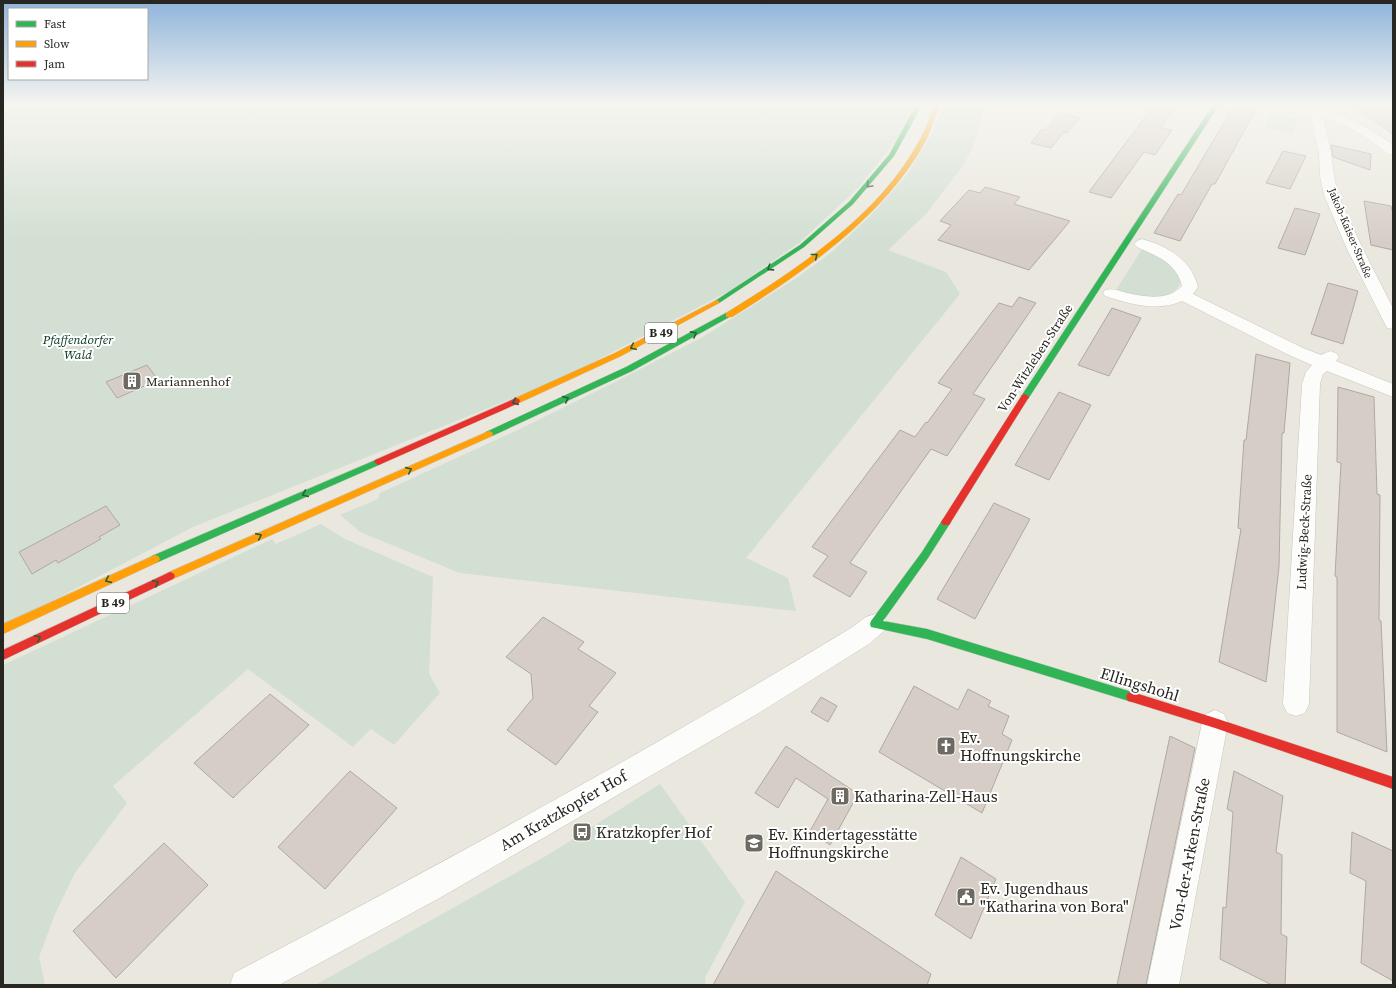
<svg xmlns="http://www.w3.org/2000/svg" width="1396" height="988" viewBox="0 0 1396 988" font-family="'Source Serif 4',serif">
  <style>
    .green { fill: #d2dfd2 }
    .building { fill: #d6cdc6; stroke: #ada9a3 }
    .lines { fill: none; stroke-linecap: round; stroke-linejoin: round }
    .street-casing { stroke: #c7c5bd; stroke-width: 1 }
    .fast-casing { stroke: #c7c5bd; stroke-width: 1 }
    .slow-casing { stroke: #c7c5bd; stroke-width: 1 }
    .jam-casing { stroke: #c7c5bd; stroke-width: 1 }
    .street { fill: #fcfcfa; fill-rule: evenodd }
    .fast { fill: #30b455; fill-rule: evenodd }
    .slow { fill: #ff9f0a; fill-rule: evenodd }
    .jam { fill: #e5322d; fill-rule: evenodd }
    .oneway { stroke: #2b5f35 }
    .labels { text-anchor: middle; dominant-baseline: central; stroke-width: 4; stroke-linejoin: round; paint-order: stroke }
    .far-street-label { font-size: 11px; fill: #282620; stroke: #fff }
    .shield { fill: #fff; stroke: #686763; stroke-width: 1 }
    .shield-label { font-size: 12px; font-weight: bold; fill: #282620 }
    .park-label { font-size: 13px; font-style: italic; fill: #02341e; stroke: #fff }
    .street-label { font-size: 13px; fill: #282620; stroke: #fff }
    .poi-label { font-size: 13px; fill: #282620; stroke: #fff; text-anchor: start }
    .near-street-label { font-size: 16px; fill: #282620; stroke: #fff }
    .near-poi-label { font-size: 16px; fill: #282620; stroke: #fff; text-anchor: start }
  </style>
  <rect width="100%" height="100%" fill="#eae8de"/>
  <path class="green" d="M3,105H913L897,139L858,188L799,243L731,290L565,377L193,527L48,603L3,625Z
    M944,105H983V112L972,149L962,167L926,214L888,250L946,272L960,294L746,558L788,578L796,611L460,573L360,532L340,515L378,499L380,493L522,428L617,381L701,338L795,279L832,252L871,215L906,176L933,132Z
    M1271,114L1298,119L1293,134L1265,128Z
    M1142,249L1165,259L1181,276C1181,306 1134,296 1116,290Z
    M321,524L345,539L433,577L429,674L440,693L394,745L371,729L353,747L248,669L113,786L127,803L75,873L55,914L39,957L45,985H3V665L272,539L276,544Z
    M660,784L745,902L705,978L706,985H315L546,856Z"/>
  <path class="building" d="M1154,105H1176L1161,128L1172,130L1155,155L1144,152L1111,198L1089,192Z
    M1352,105H1379L1393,114V134Z
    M1234,106L1255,111L1215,184H1212L1180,241L1154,233L1178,194L1181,195Z
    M1060,113L1080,118L1067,133L1064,132L1051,148L1031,143L1042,129L1045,130Z
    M1331,145L1371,154L1370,170L1333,157Z
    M1283,151L1306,156L1290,189L1266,183Z
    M985,187L1020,197L1014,204L1070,221L1029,270L938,240L951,225L940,221L969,190L980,193Z
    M1364,201L1391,206L1393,214V250L1371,245Z
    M1295,208L1320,214L1305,255L1278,248Z
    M1328,283L1358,291L1343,344L1311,334Z
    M1019,297L1036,303L973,394L985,399L947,456L931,449L850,563L867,572L850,597L813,576L828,556L812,547L900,430L915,437L926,422L927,423L952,389L938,383L999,303L1012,307Z
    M1112,308L1141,318L1109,376L1078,365Z
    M1256,354L1290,363L1284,433H1282L1279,567L1266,682L1219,662L1241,529L1238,528L1244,440H1246Z
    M147,365L158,380L117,398L106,382Z
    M1338,387L1374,397L1377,494L1380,495L1379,620L1381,621L1387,752L1337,732V577L1335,576L1341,463L1337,462Z
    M1059,392L1091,405L1049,480L1015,465Z
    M994,503L1030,519L975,619L937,599Z
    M106,506L120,525L99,537L101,539L58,563L56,560L32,574L19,552Z
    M543,617L584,642L578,649L616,673L589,706L598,712L556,765L507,730L533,698L531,674L506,657Z
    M914,686L958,710L968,689L991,701L988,706L1009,716L1002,734L1012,740L982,813L879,752Z
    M270,694L309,725L233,798L194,763Z
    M821,697L837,706L828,722L811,712Z
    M1170,736L1195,748L1146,985H1117Z
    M786,746L858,794L830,845L810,831L828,799L796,778L778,808L755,793Z
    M350,771L397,808L325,889L278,847Z
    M1234,771L1283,796L1276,852L1282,855L1281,934L1287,937L1285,985H1272L1220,959L1223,907L1226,908L1233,812L1227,809Z
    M1352,832L1393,851V981L1361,963L1366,881L1350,873Z
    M164,843L208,885L116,978L73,931Z
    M961,857L996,879L971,939L935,915Z
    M776,871L931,974L927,985H713Z"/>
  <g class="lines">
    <g class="street-casing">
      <path id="street" d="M1267,105C1312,101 1358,117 1393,145V155L1388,154C1368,137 1348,125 1323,118L1331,152L1334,176L1338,195L1362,247L1393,308V329L1387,328L1385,324L1346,247L1324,195L1320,176L1319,152L1310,115L1273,109L1269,107Z
        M1142,239C1167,246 1192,260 1198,287L1193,294L1303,348L1321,355L1330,351L1336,353L1339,357L1336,361L1393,384V397L1327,371L1323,374L1320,384L1309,704L1305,713L1296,716L1287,713L1283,704L1302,384L1306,372L1312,365L1291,356L1182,301C1158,312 1129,304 1105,296L1103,293L1105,290C1113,288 1119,291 1127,293C1145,297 1168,301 1182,286C1178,268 1164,259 1148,252C1143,249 1138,249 1134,244L1137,241Z
        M875,614L884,617L887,624L884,631L869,644L757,714L583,815L436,900L279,985H230L234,973C443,863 650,750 851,628L866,617Z
        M1215,710L1224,714L1228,723L1179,985H1147L1202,723L1206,714Z"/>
    </g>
    <g class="fast-casing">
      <path id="fast" d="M916,105H922L894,156L853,204L804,247L719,303H715V301L800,245L849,202L889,155Z
        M1213,105H1219L1028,399H1022L1021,397L1022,395Z
        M726,313H732L733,315L632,371L492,436H486L485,434L486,432L626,367Z
        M378,459L381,460L382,462L381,464L158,562L155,563L152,562L150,559L152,556Z
        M946,518L949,519L951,522L949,525L928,558L883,621L927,629L1132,692L1136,693L1138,697L1136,701L1132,702L927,639L871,627L870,624L871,621L922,552L943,519Z"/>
    </g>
    <g class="slow-casing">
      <path id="slow" d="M934,105H940C935,117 931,130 925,142C884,217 802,273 732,317H726V313C796,270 880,215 919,141C926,130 930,117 934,105Z
        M717,300L719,301V303L621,356L519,403H513L512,401L513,399L615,353Z
        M489,431L492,432L493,434L492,436L173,579L170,580L167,579L165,576L167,573Z
        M155,555L158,556L160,559L158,562L3,634V624Z"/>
    </g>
    <g class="jam-casing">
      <path id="jam" d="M1025,394L1029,397L949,525H943L941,522L943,519L1022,395Z
        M516,398L519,399L520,401L519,403L381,464L378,465L374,462L375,460Z
        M170,572L173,573L175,576L173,579L3,660V650Z
        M1132,692L1215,718L1393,777V789L1215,728L1132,702L1128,701L1126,697L1128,693Z"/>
    </g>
    <use href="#street" class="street"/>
    <use href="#fast" class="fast"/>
    <use href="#slow" class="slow"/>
    <use href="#jam" class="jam"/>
  </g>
  <defs><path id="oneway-chevron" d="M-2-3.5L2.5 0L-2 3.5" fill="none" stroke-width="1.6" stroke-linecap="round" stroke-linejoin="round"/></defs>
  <g class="oneway">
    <use href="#oneway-chevron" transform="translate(869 185) rotate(133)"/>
    <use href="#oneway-chevron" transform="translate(815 256) rotate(-38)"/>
    <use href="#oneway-chevron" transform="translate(770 268) rotate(147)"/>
    <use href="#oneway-chevron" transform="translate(694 334) rotate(-29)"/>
    <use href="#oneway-chevron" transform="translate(633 347) rotate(154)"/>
    <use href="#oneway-chevron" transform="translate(566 399) rotate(-24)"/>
    <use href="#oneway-chevron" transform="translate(515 402) rotate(156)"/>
    <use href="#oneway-chevron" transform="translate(409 470) rotate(-24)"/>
    <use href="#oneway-chevron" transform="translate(305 494) rotate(157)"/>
    <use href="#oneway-chevron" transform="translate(259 536) rotate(-24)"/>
    <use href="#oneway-chevron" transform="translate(108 580) rotate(156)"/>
    <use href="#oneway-chevron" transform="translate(156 583) rotate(-25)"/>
    <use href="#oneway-chevron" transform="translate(38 638) rotate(-25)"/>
  </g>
  <linearGradient id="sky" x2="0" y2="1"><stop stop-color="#8eb4db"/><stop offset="0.43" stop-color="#f6f5f0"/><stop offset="1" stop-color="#f6f5f0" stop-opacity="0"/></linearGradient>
  <rect width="1396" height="243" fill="url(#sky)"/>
  <defs>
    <g id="building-square" transform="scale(1)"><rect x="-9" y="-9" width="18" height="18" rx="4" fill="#6c6a62" stroke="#fff"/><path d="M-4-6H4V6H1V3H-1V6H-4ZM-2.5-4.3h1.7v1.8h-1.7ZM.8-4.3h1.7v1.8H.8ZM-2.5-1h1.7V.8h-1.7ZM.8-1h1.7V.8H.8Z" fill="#fff"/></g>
    <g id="church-square" transform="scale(1)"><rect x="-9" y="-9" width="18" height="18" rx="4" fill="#6c6a62" stroke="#fff"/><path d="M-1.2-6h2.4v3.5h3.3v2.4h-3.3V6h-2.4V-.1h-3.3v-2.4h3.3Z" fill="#fff"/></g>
    <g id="bus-square" transform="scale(1)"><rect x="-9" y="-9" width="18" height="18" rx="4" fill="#6c6a62" stroke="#fff"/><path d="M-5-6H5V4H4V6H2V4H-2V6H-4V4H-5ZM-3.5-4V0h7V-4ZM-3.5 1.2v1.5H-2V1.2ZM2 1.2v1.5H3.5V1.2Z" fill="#fff"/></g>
    <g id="school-square" transform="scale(1)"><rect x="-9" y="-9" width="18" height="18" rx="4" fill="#6c6a62" stroke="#fff"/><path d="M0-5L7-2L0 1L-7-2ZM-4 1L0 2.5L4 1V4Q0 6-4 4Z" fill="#fff"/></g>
    <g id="civic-square" transform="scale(1)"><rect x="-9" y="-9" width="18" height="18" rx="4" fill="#6c6a62" stroke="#fff"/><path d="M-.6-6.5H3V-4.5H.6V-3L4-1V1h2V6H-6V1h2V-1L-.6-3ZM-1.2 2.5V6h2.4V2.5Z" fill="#fff"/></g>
  </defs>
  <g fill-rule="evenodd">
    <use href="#building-square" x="132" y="381"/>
    <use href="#church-square" x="946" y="746"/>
    <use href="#building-square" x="840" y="796"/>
    <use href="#bus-square" x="582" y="832"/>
    <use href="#school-square" x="754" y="843"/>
    <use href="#civic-square" x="966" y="897"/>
  </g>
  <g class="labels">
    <g class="far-street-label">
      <text transform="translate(1350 233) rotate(67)">Jakob-Kaiser-Straße</text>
    </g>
    <g class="shield">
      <rect x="645" y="323" width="32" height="20" rx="3"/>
      <rect x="97" y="593" width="32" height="20" rx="3"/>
    </g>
    <g class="shield-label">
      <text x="661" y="333">B 49</text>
      <text x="113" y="603">B 49</text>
    </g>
    <g class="park-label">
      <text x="78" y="339">Pfaffendorfer<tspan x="78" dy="15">Wald</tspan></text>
    </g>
    <g class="street-label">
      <text transform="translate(1035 358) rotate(-57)">Von-Witzleben-Straße</text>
      <text transform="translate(1304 532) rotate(-87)">Ludwig-Beck-Straße</text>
    </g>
    <g class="poi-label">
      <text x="146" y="381">Mariannenhof</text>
    </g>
    <g class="near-street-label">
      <text transform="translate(1140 684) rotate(17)">Ellingshohl</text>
      <text transform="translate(563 810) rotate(-30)">Am Kratzkopfer Hof</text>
      <text transform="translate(1189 854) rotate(-79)">Von-der-Arken-Straße</text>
    </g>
    <g class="near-poi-label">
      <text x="960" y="737">Ev.<tspan x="960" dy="18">Hoffnungskirche</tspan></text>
      <text x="854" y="796">Katharina-Zell-Haus</text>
      <text x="596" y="832">Kratzkopfer Hof</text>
      <text x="768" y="834">Ev. Kindertagesstätte<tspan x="768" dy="18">Hoffnungskirche</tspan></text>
      <text x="980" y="888">Ev. Jugendhaus<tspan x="980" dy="18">"Katharina von Bora"</tspan></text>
    </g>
  </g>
  <rect width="1396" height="988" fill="none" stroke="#282620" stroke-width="8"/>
  <rect x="8" y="8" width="140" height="72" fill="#ffffff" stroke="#a9a8a6"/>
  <rect x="16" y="21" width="20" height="6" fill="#30b455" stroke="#a9a8a6"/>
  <text x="44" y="28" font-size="12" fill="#282620">Fast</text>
  <rect x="16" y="41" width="20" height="6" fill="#ff9f0a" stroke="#a9a8a6"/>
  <text x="44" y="48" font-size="12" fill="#282620">Slow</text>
  <rect x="16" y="61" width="20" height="6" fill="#e5322d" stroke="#a9a8a6"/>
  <text x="44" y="68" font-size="12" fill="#282620">Jam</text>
</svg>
